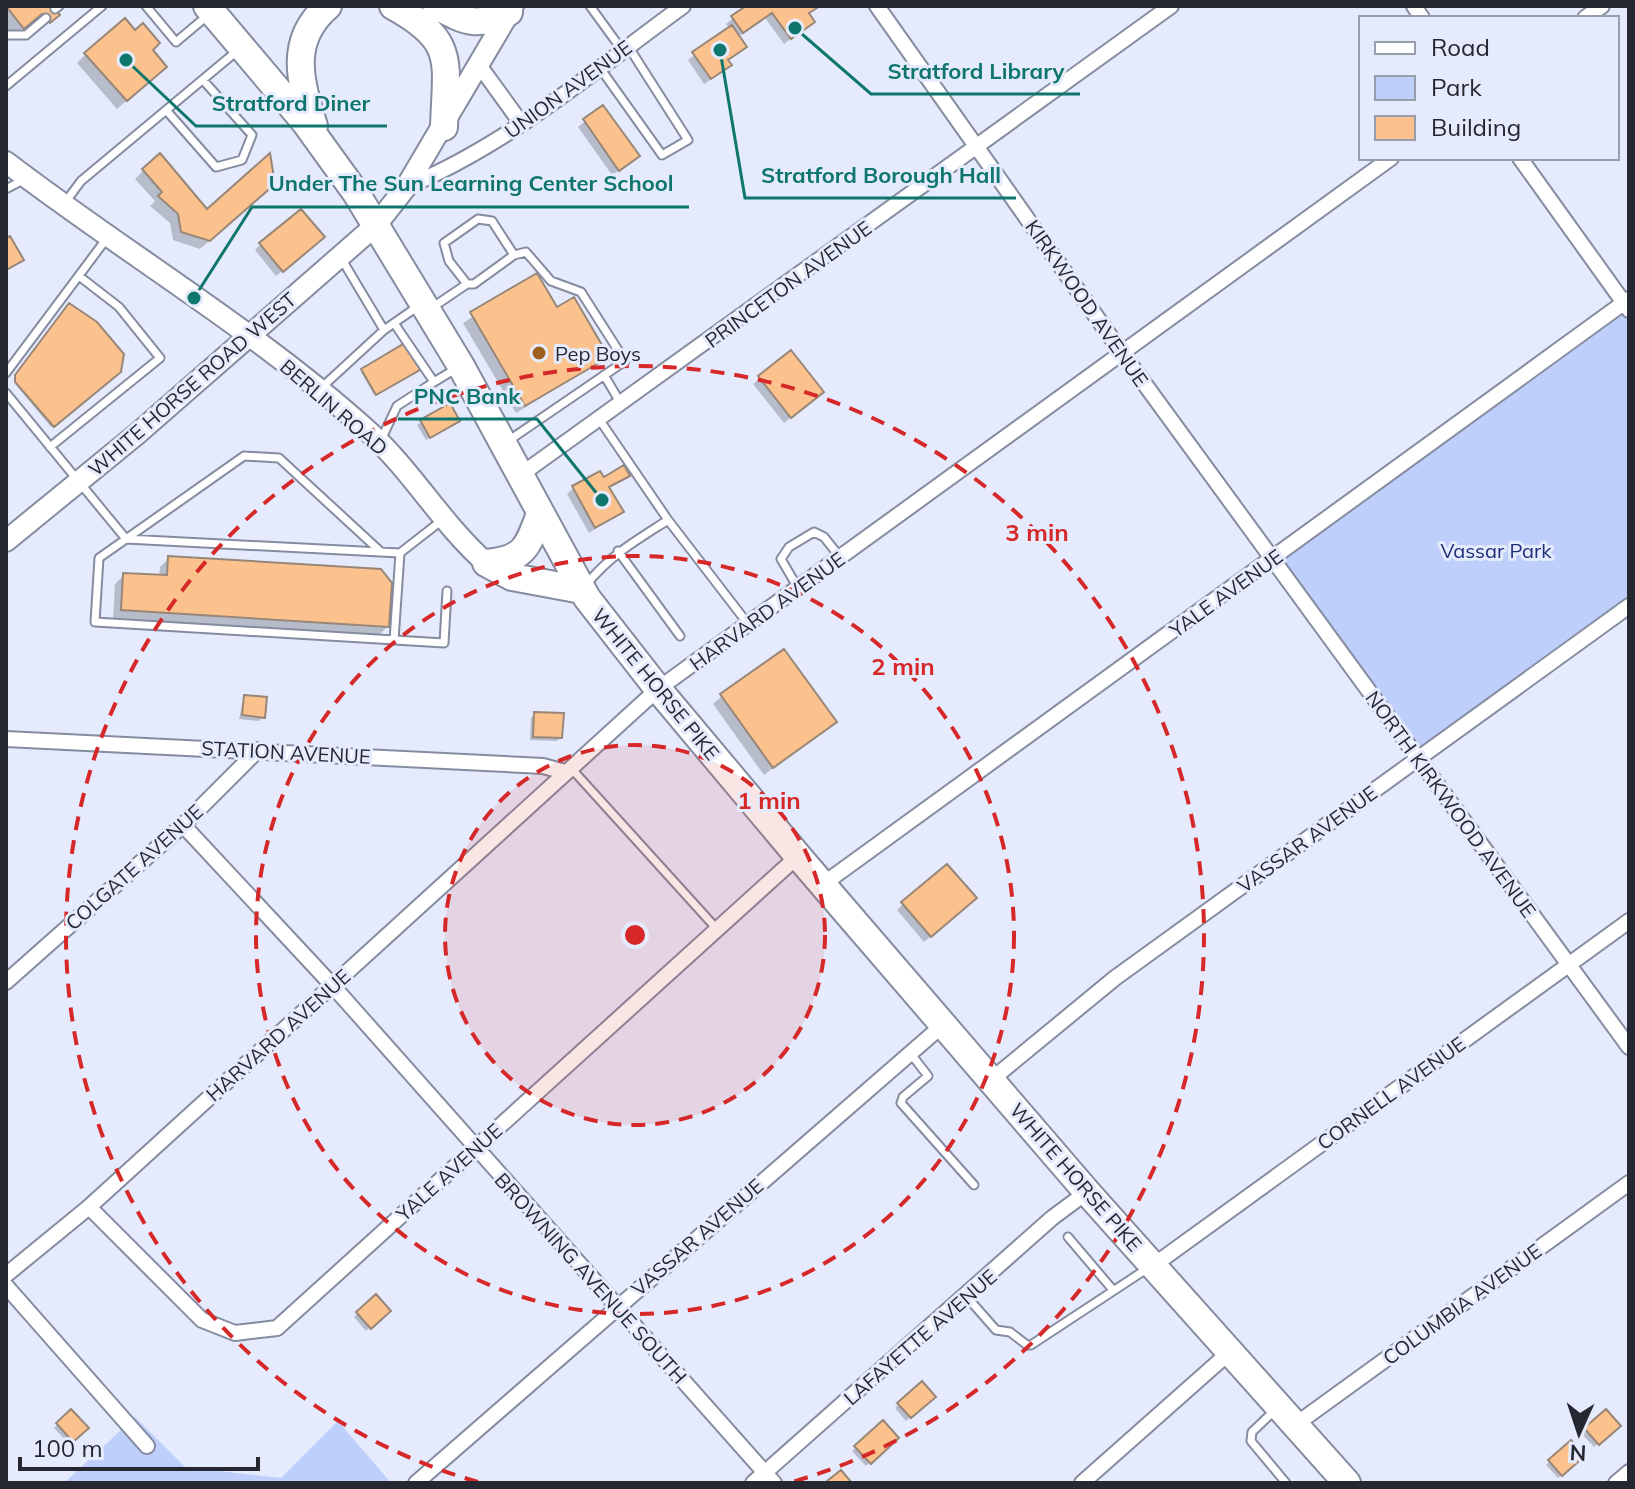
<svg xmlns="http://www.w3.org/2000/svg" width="1635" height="1489" viewBox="0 0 1635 1489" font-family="Mulish,sans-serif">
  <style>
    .green { fill: #becffb }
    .shadow { fill: #0003 }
    .building { fill: #fbc28d; stroke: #988778; stroke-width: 2 }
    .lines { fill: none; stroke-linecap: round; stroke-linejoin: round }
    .lane-casing { stroke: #858ca0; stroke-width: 11 }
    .street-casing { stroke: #858ca0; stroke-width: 18 }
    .secondary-casing { stroke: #858ca0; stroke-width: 24 }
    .highway-casing { stroke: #858ca0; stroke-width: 30 }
    .lane { stroke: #fff; stroke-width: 7 }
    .street { stroke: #fff; stroke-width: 14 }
    .secondary { stroke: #fff; stroke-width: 20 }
    .highway { stroke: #fff; stroke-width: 26 }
    .ring { fill: none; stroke: #d62828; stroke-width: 4; stroke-dasharray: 14 10 }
    .poi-dot { fill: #9b6020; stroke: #e5ebfd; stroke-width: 3 }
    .labels { text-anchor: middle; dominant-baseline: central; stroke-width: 6; stroke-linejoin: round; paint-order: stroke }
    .street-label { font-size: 20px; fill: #252830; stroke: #e5ebfd }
    .poi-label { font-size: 20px; fill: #252830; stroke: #e5ebfd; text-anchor: start }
    .park-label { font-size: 20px; fill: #1e2f77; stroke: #e5ebfd }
    .centre { fill: #d62828; stroke: #e5ebfd; stroke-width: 4 }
    .ring-label { font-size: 24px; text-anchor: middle; font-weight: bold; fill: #d62828; stroke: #e5ebfd; stroke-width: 6; stroke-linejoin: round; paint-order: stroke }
    .leader { fill: none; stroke: #0f766e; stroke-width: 3 }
    .callout-dot { fill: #0f766e; stroke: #e5ebfd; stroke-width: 3 }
    .callout-label { font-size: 22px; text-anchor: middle; font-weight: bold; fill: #0f766e; stroke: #e5ebfd; stroke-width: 6; stroke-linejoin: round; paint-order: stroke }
  </style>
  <rect width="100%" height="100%" fill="#e5ebfd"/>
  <path class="green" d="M1624,303L1629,310V606L1418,759L1272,560Z
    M135,1417L185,1467L281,1478L338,1421L391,1483H64Z"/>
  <path class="shadow" d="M6,6H50L57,15L40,30L32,21L14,37L6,27Z
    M748,6H818L808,14L813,22L784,44L765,18L738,37V53L727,61L729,65L723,71L704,84L688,60L730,29L726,24Z
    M150,51L156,75L117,109L77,63L86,54Z
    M603,107L631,162L612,175L578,127Z
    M144,170L207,211L264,193L200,249L173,240L170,223L150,206L155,201L135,179Z
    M316,243L276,276L255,250L261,244Z
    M536,276L556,310L607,357L516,413L463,323Z
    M70,305L119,372L51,427L15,384V378Z
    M791,353L815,398L784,423L753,384Z
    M421,368L374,395L361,372L362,370Z
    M449,406L458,421L426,440L417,425Z
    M627,475L608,489L621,512L589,533L567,494L573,488Z
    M169,558L388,626L379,635L113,618L115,584L124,575L159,577L160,567Z
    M722,696L834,722L764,775L713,704Z
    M244,697L263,717L259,721L239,719Z
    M535,714L561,737L557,741L530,740L531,718Z
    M903,904H968L924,942L897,910Z
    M376,1297L388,1311L366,1331L354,1317Z
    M922,1384L933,1397L906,1421L895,1408Z
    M71,1412L86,1428L69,1444L54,1428Z
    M1606,1412L1618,1426L1594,1447L1582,1434Z
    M883,1423L897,1438L866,1466L852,1451Z
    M1571,1442L1583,1456L1558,1478L1546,1465Z"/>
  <path class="building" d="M6,6H52L60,15L50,23L42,14L24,29Z
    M746,6H820L809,13L815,22L791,39L772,13L743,33L731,16Z
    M125,18L135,30L143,23L160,43L153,50L167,67L127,101L84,53Z
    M732,25L747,47L728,60L732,65L711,79L692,52Z
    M603,105L640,156L619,171L583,119Z
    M160,153L207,209L270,153L275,184L210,241L181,232L178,214L158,196L162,192L142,169Z
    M301,209L325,237L283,272L259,243Z
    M10,236L24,260L6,270V238Z
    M537,273L557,307L574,297L609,357L525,406L470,312Z
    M69,303L97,322L124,354L121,372L54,427L15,382V375Z
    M410,340L425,367L376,395L361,369Z
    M791,350L824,392L791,418L758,376Z
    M450,403L460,421L430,438L420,420Z
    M624,465L630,476L609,487L624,512L595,528L572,486L600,471L604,477Z
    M168,556L381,569L392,583L389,627L121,610L123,573L167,575Z
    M784,649L837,722L773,768L720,694Z
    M244,695L267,697L265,718L242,715Z
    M534,712L564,713L562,738L533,737Z
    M947,864L977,898L931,937L901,902Z
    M376,1294L391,1311L371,1329L356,1312Z
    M922,1381L936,1397L911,1418L897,1403Z
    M71,1409L89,1428L73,1442L56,1423Z
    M1606,1409L1621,1426L1599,1445L1584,1428Z
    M883,1420L899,1438L871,1464L854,1446Z
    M1571,1440L1585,1456L1562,1476L1548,1460Z
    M841,1470L852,1483H828L827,1481Z"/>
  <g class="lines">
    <g class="lane-casing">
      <path id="lane" d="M146,6L176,42L207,16
        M590,6L622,50
        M55,9L59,6
        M6,35H26L46,18
        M600,68L662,155L688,140L628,46
        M6,86L102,6
        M166,110L216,167L242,160L252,135L203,80
        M6,189L25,179
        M64,204L81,181L237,51
        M341,258L384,330L417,307
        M433,307L467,284
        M394,323L434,382L457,368
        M6,373L107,238
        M604,375L620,402
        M321,388L384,330
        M6,393L126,539L400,553L441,521
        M599,419L668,520
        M381,440L397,406L434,382
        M508,441L625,361L581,292L551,281L526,252L514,255L492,221L478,219L444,243L449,261L467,284H474L514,255
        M50,447L160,358L119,307L79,276
        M618,551L680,636
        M381,552L279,458L244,456L99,558L95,622L444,643L447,591
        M586,585C610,555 637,540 668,520L748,624
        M798,588L781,559L789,547L814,532L824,537L840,557
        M394,640L400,553
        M570,767L716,928
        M911,1054L928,1076L903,1097L901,1103L974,1185
        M1068,1237L1113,1290
        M967,1297L996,1330L1010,1332L1027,1345H1031L1148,1268
        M1274,1411L1252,1432L1251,1441L1286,1483"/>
    </g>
    <g class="street-casing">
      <path id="street" d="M877,6L1122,353L1629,1047
        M1414,6L1422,18
        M1585,18L1602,6
        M479,65L521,123
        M1520,158L1629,310
        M406,187C508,145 595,70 683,6
        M519,476L1171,6
        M6,739L543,766L565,772
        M183,825L332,985L774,1483
        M822,885L1629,299
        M6,982L183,825L258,750
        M991,1080L1115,978L1629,606
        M89,1207L202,1320L235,1333L277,1328L798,856
        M1154,1265L1629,921
        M6,1275L89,1207L658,689L1391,158
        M6,1286L147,1446
        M1295,1425L1629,1183
        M416,1483L944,1024
        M753,1483L1052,1218L1087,1192
        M1082,1483L1232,1350
        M1616,1483L1629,1472"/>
    </g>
    <g class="secondary-casing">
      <path id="secondary" d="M6,162C125,253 257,331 368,431C412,471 442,524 486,563
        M6,541L137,434L376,225L406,187L513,6"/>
    </g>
    <g class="highway-casing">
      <path id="highway" d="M207,6L304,121L356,193L461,366L587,598L658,689L798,856L1087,1192L1347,1483
        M393,6C457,41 446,61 444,127
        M436,6C467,22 476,28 509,12
        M314,126C300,81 288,40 328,6
        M486,563L512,577L582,590
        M486,563C525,559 527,548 540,514"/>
    </g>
    <use href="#lane" class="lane"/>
    <use href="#street" class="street"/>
    <use href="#secondary" class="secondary"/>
    <use href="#highway" class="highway"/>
  </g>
  <circle cx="635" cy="935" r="190" fill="#d62828" fill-opacity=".12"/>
  <g class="ring">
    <circle cx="635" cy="935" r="190"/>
    <circle cx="635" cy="935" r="379"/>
    <path d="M478 1482A569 569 0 1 1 792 1482"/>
  </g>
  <circle class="poi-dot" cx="539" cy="353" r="8"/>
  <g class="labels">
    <g class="street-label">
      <text transform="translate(568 89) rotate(-36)">UNION AVENUE</text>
      <text transform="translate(788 284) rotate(-36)">PRINCETON AVENUE</text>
      <text transform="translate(1087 303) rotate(55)">KIRKWOOD AVENUE</text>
      <text transform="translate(192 384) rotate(-41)">WHITE HORSE ROAD WEST</text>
      <text transform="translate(334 407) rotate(41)">BERLIN ROAD</text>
      <text transform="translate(1226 593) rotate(-36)">YALE AVENUE</text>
      <text transform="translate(767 611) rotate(-36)">HARVARD AVENUE</text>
      <text transform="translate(656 684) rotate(51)">WHITE HORSE PIKE</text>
      <text transform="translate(286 752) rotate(3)">STATION AVENUE</text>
      <text transform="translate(1451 804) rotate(54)">NORTH KIRKWOOD AVENUE</text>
      <text transform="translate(1307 839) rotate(-36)">VASSAR AVENUE</text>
      <text transform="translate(134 867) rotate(-42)">COLGATE AVENUE</text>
      <text transform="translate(278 1035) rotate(-42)">HARVARD AVENUE</text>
      <text transform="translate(1391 1093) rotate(-36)">CORNELL AVENUE</text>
      <text transform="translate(449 1172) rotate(-42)">YALE AVENUE</text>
      <text transform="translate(1076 1177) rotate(49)">WHITE HORSE PIKE</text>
      <text transform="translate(697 1237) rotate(-41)">VASSAR AVENUE</text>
      <text transform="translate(591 1278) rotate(48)">BROWNING AVENUE SOUTH</text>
      <text transform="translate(1462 1304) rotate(-36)">COLUMBIA AVENUE</text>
      <text transform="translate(920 1337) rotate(-41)">LAFAYETTE AVENUE</text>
    </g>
    <g class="poi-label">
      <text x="555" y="353">Pep Boys</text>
    </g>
    <g class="park-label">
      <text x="1496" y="550">Vassar Park</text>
    </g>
  </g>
  <circle cx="635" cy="935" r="12" class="centre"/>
  <g class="ring-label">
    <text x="1037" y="541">3 min</text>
    <text x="903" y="675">2 min</text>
    <text x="769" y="809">1 min</text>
  </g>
  <path class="leader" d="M795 28L871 94H1080M126 60L196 126H387M720 50L745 198H1016M194 298L252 207H689M602 500L537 419H398"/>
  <g class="callout-dot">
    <circle cx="795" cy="28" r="8"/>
    <circle cx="126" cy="60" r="8"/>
    <circle cx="720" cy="50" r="8"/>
    <circle cx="194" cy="298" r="8"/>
    <circle cx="602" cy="500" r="8"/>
  </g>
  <g class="callout-label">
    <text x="976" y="79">Stratford Library</text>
    <text x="291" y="111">Stratford Diner</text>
    <text x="881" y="183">Stratford Borough Hall</text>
    <text x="471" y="191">Under The Sun Learning Center School</text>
    <text x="467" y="404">PNC Bank</text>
  </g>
  <rect width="1635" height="1489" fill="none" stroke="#252830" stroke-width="16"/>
  <rect x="1359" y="16" width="260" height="144" fill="#e5ebfd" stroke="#989dab" stroke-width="2"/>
  <rect x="1375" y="42" width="40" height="12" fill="#ffffff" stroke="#989dab" stroke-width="2"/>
  <text x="1431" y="56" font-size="24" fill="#252830">Road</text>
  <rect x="1375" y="76" width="40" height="24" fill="#becffb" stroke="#989dab" stroke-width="2"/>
  <text x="1431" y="96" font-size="24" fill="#252830">Park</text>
  <rect x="1375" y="116" width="40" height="24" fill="#fbc28d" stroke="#989dab" stroke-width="2"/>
  <text x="1431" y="136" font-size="24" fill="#252830">Building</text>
  <g transform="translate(1579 1433) rotate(183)" stroke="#e5ebfd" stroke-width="6" paint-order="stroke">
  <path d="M0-6L14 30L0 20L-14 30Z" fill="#252830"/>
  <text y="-12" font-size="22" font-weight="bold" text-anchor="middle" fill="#252830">N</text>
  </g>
  <path d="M20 1457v12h238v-12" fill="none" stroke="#252830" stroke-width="4"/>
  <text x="32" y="1457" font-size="24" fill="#252830" stroke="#e5ebfd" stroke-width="6" paint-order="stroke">100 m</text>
</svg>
